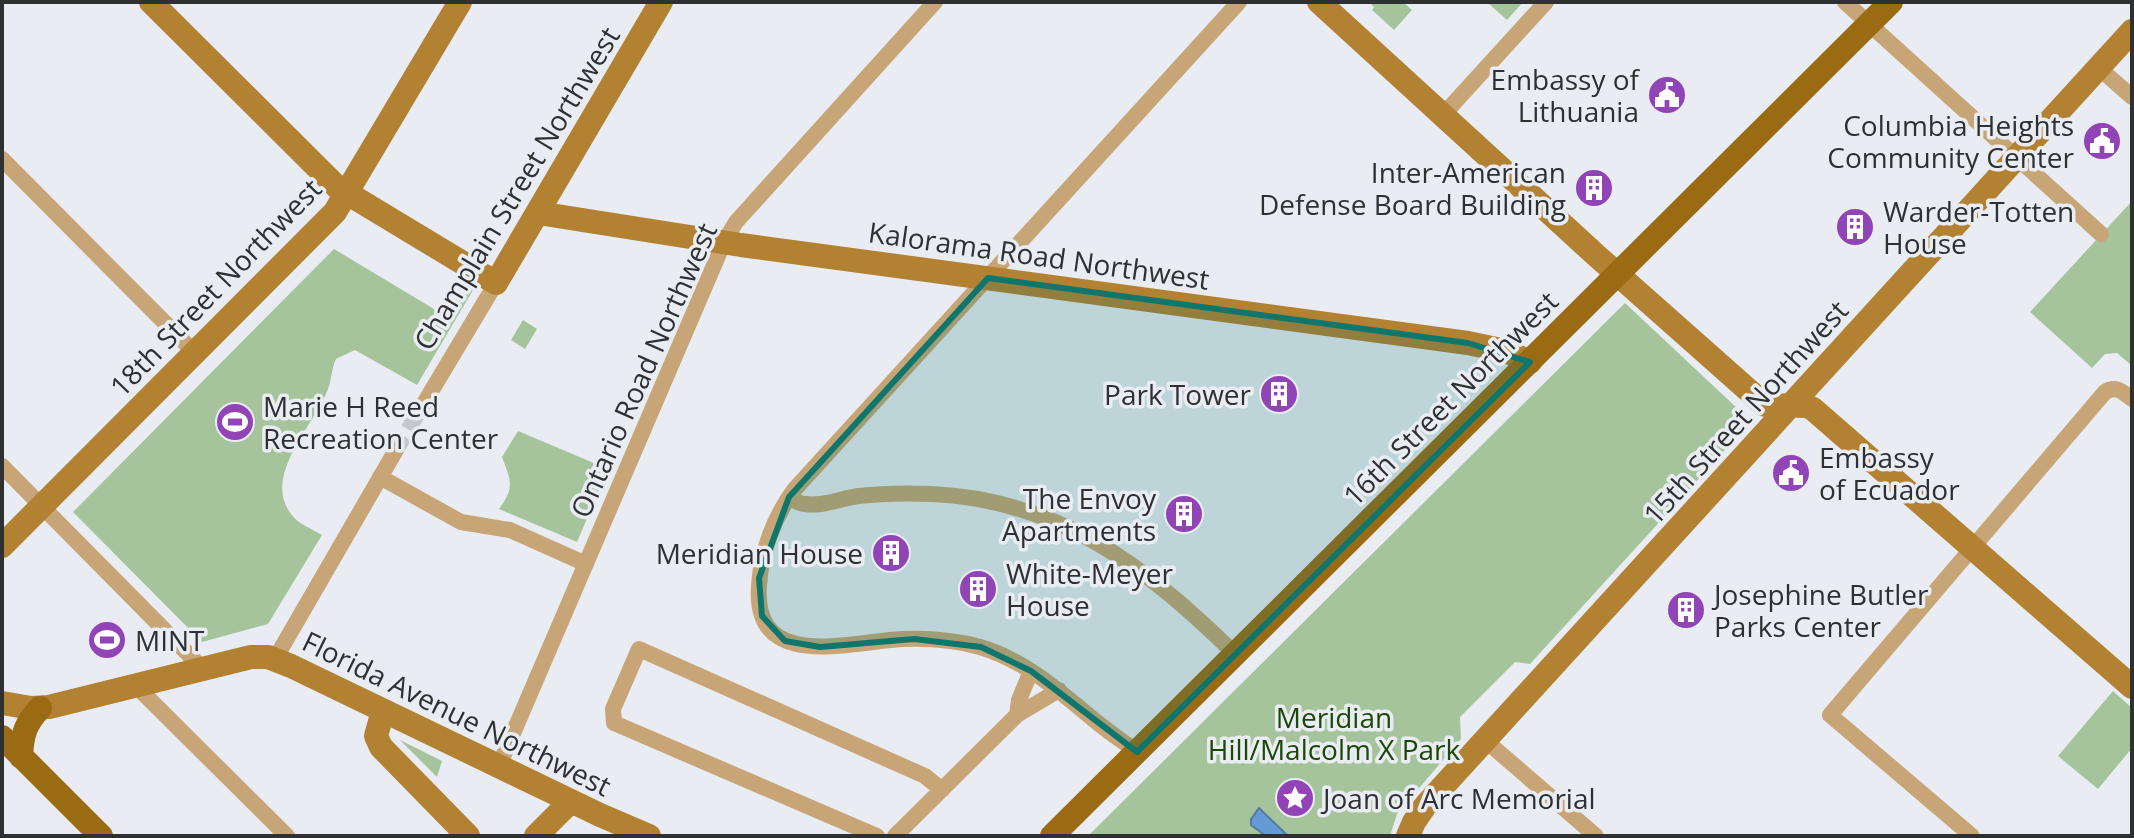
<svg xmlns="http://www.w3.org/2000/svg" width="2134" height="838" viewBox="0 0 2134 838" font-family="'Open Sans',sans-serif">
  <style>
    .green { fill: #a5c49c }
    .water { fill: #659ad5; stroke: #547aa4; stroke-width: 2 }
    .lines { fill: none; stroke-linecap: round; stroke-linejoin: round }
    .street-tunnel { stroke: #c4c7cc; stroke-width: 16; stroke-dasharray: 16 8; stroke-linecap: butt }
    .street { stroke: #c7a576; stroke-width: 16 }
    .secondary { stroke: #b38132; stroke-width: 24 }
    .primary { stroke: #9b6b14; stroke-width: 24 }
    .marked { fill: #0f766e; fill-opacity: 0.2; stroke: #0f766e; stroke-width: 6; stroke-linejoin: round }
    .labels { text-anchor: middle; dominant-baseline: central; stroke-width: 7; stroke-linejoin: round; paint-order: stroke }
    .poi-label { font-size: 28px; fill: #2e3032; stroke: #e9edf3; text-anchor: start }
    .street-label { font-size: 28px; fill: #2e3032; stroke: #e9edf3 }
    .park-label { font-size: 28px; fill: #1a4905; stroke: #e9edf3 }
  </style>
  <rect width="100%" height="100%" fill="#e9edf3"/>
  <path class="green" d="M1403,2L1412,10L1394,30L1372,10L1374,7L1370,3Z
    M1487,2H1523L1507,20Z
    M2132,201V366L2117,353L2105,354L2092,368L2030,312Z
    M334,249L444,315L463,284L473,290L417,385L355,350L336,359C331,370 332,379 328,389C317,422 261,475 291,514C298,524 312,529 322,535L268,624L202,642L73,512Z
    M1625,303L1738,409L1747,426L1530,664L1515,662L1460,717L1461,739L1397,814L1390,836H1088Z
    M523,320L537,329L525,349L511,340Z
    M518,431L608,469L577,542L499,509C515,487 511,481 502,457Z
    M2113,691L2132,708V748L2098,789L2058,756Z
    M400,740L442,761L437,777Z"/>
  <path class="water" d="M1259,808L1286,834L1284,836H1266L1251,825V819Z"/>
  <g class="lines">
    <path class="street-tunnel" d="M396,450L423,405"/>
    <path class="street" d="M1845,2L2101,234
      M2099,68L2132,97
      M1443,115L1546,2
      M2,159L195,353
      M423,405L496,283
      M2,466L203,669
      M380,477L461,522L510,530L586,564
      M789,497C794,500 799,504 805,504C822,507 842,498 859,496C883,493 908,493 932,494C1061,500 1147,568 1235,654
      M275,659L396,450
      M136,686L287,836
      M1017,715L1019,700L1031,671
      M1486,741L1596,836
      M1137,752C1124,742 1110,733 1098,723C1061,693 1027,661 980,647C955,640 928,638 902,639C849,642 753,672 759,586C761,552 774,517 794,490L1239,2
      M499,766L724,242L736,222L935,2
      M877,836L614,723L613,709L639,649L925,776L942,790
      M895,836L1017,715L1059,690
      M1972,836L1830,715L2105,392C2116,385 2123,392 2132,399"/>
    <path class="secondary" d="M151,2L337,187L496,283L661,2
      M1319,2L1598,257L1765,405L1807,406L1813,409L2132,687
      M538,213L741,245L1468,343L1506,351L1530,362
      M2,546L335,212L460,2
      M2,703L31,708L49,707L251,657H268L291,666L600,815L649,836
      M383,711L376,736L381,747L468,836
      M536,836L571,801
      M1408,836L1414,822L1425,806L2132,31"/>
    <path class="primary" d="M2,737L101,836
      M21,757C22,735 25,724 40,708
      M1052,836L1891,2"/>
  </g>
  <path class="marked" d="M988,278L1468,343L1530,362L1137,752L1031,671L981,647L914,639L820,647L785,641L762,616L759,578L789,497Z"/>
  <defs>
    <g id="civic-disc" transform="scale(2)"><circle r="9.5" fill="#9144b5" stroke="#e9edf3"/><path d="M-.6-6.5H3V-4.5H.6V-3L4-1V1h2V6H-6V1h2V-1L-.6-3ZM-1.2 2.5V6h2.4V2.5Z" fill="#fff"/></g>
    <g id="building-disc" transform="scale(2)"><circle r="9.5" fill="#9144b5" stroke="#e9edf3"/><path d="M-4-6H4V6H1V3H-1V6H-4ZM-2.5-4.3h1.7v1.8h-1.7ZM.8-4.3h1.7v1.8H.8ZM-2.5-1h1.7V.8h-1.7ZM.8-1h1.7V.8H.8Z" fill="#fff"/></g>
    <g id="stadium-disc" transform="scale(2)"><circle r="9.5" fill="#9144b5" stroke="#e9edf3"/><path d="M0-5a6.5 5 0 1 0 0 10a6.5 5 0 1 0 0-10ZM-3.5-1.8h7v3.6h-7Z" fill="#fff"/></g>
    <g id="sight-disc" transform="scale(2)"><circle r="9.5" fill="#9144b5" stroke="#e9edf3"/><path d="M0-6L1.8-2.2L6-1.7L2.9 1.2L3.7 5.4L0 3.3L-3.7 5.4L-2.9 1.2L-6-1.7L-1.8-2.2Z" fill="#fff"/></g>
  </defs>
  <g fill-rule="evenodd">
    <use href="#civic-disc" x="1667" y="95"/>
    <use href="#civic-disc" x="2102" y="141"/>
    <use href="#building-disc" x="1594" y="188"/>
    <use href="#building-disc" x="1855" y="227"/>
    <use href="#building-disc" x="1279" y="394"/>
    <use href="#stadium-disc" x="235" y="422"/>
    <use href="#civic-disc" x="1791" y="473"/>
    <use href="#building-disc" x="1184" y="514"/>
    <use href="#building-disc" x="891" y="553"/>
    <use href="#building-disc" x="978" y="589"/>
    <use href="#building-disc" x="1686" y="610"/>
    <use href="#stadium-disc" x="107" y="640"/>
    <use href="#sight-disc" x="1295" y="798"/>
  </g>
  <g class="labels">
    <g class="poi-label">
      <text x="1639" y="79" text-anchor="end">Embassy of<tspan x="1639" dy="32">Lithuania</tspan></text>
      <text x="2074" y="125" text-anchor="end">Columbia Heights<tspan x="2074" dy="32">Community Center</tspan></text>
      <text x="1566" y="172" text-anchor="end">Inter-American<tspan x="1566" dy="32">Defense Board Building</tspan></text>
      <text x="1883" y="211">Warder-Totten<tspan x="1883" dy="32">House</tspan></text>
      <text x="1251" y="394" text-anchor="end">Park Tower</text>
      <text x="263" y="406">Marie H Reed<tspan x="263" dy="32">Recreation Center</tspan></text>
      <text x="1819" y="457">Embassy<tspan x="1819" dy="32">of Ecuador</tspan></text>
      <text x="1156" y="498" text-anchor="end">The Envoy<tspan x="1156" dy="32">Apartments</tspan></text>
      <text x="863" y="553" text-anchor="end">Meridian House</text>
      <text x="1006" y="573">White-Meyer<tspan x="1006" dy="32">House</tspan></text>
      <text x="1714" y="594">Josephine Butler<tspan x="1714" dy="32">Parks Center</tspan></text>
      <text x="135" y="640">MINT</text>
      <text x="1323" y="798">Joan of Arc Memorial</text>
    </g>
    <g class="street-label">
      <text transform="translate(516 188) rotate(-59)">Champlain Street Northwest</text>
      <text transform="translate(1039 255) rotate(8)">Kalorama Road Northwest</text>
      <text transform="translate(215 287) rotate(-46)">18th Street Northwest</text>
      <text transform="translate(643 370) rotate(-66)">Ontario Road Northwest</text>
      <text transform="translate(1450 398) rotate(-45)">16th Street Northwest</text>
      <text transform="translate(1745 412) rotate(-48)">15th Street Northwest</text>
      <text transform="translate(457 713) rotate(26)">Florida Avenue Northwest</text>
    </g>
    <g class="park-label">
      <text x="1334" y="717">Meridian<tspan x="1334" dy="32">Hill/Malcolm X Park</tspan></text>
    </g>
  </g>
  <rect width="2134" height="838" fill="none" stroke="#2e3032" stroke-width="8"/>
</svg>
